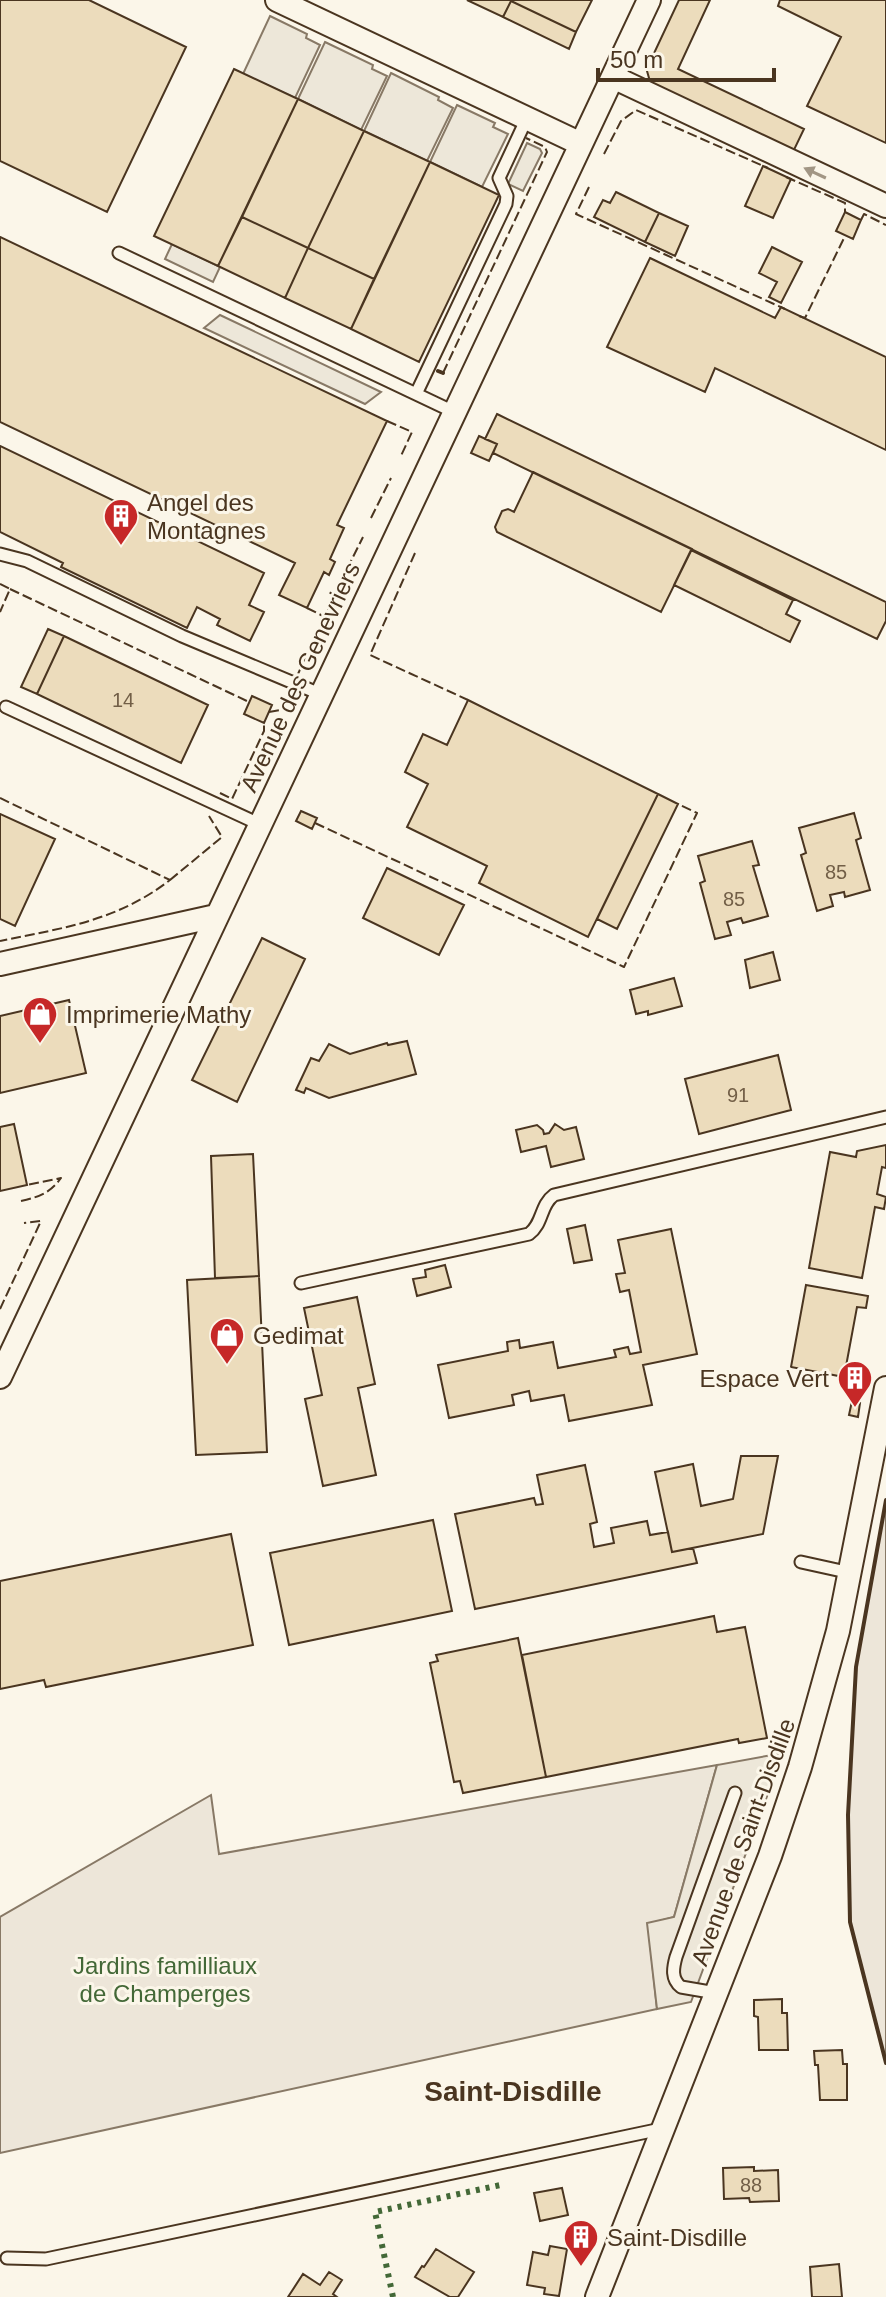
<svg xmlns="http://www.w3.org/2000/svg" width="886" height="2297" viewBox="0 0 886 2297" font-family="Helvetica,sans-serif">
  <style>
    .green { fill: #ede6d9; stroke: #887966; stroke-width: 2 }
    .parking { fill: #ede7d9; stroke: #887966; stroke-width: 2 }
    .building { fill: #ecdcbc; stroke: #4a3520; stroke-width: 2 }
    .lines { fill: none; stroke-linecap: round; stroke-linejoin: round }
    .service-casing { stroke: #4a3520; stroke-width: 15 }
    .minor-casing { stroke: #4a3520; stroke-width: 26 }
    .service { stroke: #fbf6e9; stroke-width: 11 }
    .minor { stroke: #fbf6e9; stroke-width: 22 }
    .hedge { stroke: #436837; stroke-width: 6; stroke-dasharray: 4 6; stroke-linecap: butt }
    .fence { stroke: #4a3520; stroke-width: 2; stroke-dasharray: 10 4; stroke-linecap: butt }
    .wall { stroke: #4a3520; stroke-width: 4 }
    .oneway { fill: #a29684 }
    .labels { text-anchor: middle; dominant-baseline: central; stroke-width: 6; stroke-linejoin: round; paint-order: stroke }
    .number-label { font-size: 20px; fill: #725f47 }
    .poi-label { font-size: 24px; fill: #4a3520; stroke: #fbf6e9; text-anchor: start }
    .street-label { font-size: 24px; fill: #4a3520; stroke: #fbf6e9 }
    .park-label { font-size: 24px; fill: #436837; stroke: #fbf6e9 }
    .quarter-label { font-size: 28px; font-weight: bold; fill: #4a3520; stroke: #fbf6e9 }
  </style>
  <rect width="100%" height="100%" fill="#fbf6e9"/>
  <path class="green" d="M886,1500V2063L850,1922L848,1815L856,1667Z
    M717,1765L674,1917L648,1924L657,2009L0,2153V1917L211,1795L219,1854Z"/>
  <path class="parking" d="M270,16L307,34L306,38L320,45L295,98L243,74Z
    M325,42L373,65L372,69L387,76L361,130L298,99Z
    M391,73L439,97L438,100L453,108L427,161L364,131Z
    M457,105L495,123L493,127L508,134L482,187L430,162Z
    M527,143L540,149L542,153L523,191L508,184Z
    M172,244L220,267L213,282L165,259Z
    M220,315L381,392L365,404L204,328Z
    M783,1753L691,2002L657,2009L647,1923L674,1917L717,1765Z"/>
  <path class="building" d="M0,0H89L186,47L107,212L0,161Z
    M467,0H592L576,32L511,1L503,17Z
    M679,0H710L678,69L804,129L792,154L651,85L647,71L648,66Z
    M780,0H886V143L807,106L841,37L778,6Z
    M511,1L576,32L569,49L503,17Z
    M234,69L298,99L218,266L154,236Z
    M298,99L364,131L308,248L242,217Z
    M364,131L430,162L374,279L308,248Z
    M430,162L499,195L419,362L351,329Z
    M763,166L791,179L773,218L745,206Z
    M616,192L659,213L645,242L594,217L603,200L610,203Z
    M845,212L861,220L853,239L836,231Z
    M659,213L688,226L675,256L645,242Z
    M242,217L308,248L285,298L218,266Z
    M0,237L387,421L337,525L344,528L330,559L335,562L329,575L324,572L307,608L279,595L295,563L0,422Z
    M772,247L802,262L781,303L769,297L777,282L759,273Z
    M308,248L374,279L351,329L285,298Z
    M650,258L775,318L781,307L886,357V450L715,368L705,392L607,347Z
    M497,414L886,602V621L877,639L493,453L497,444L485,439Z
    M479,436L497,444L489,461L471,453Z
    M0,446L264,573L249,605L264,612L250,641L217,625L220,619L197,607L187,628L61,567L63,563L0,532Z
    M533,472L692,549L661,612L497,532L495,527L502,511L508,509L514,512Z
    M691,550L793,600L786,614L800,621L790,642L674,585Z
    M48,629L64,636L37,694L21,687Z
    M64,636L208,705L181,763L37,694Z
    M252,696L272,705L264,723L244,714Z
    M468,700L658,794L588,937L479,883L487,866L407,827L428,784L405,772L423,734L447,745Z
    M658,794L678,804L617,929L597,919Z
    M301,811L317,818L312,829L296,821Z
    M854,813L861,838L856,840L870,890L845,897L844,892L830,895L833,906L817,911L801,855L806,853L799,828Z
    M0,814L55,839L15,926L0,919Z
    M752,841L759,865L753,866L768,916L743,923L741,918L727,922L731,935L715,939L700,883L705,881L698,856Z
    M387,868L464,905L439,955L363,918Z
    M262,938L305,959L237,1102L192,1080Z
    M773,952L780,980L750,988L745,960Z
    M674,978L682,1006L648,1015V1011L636,1014L630,990Z
    M69,1000L86,1073L0,1093V1016Z
    M407,1041L416,1074L329,1098L306,1088L304,1093L296,1090L311,1058L319,1061L329,1044L350,1054L387,1043L388,1045Z
    M778,1055L791,1110L699,1134L685,1079Z
    M14,1124L27,1185L0,1191V1127Z
    M555,1124L564,1130L576,1127L584,1159L551,1167L546,1146L521,1152L516,1130L537,1125L543,1130L544,1134L549,1133Z
    M886,1145V1168L882,1167L877,1194L886,1197L884,1209L875,1207L862,1278L809,1268L830,1152L856,1157L857,1151Z
    M253,1154L259,1276L215,1278L211,1156Z
    M585,1225L592,1260L574,1263L567,1229Z
    M671,1229L697,1354L643,1365L652,1405L569,1421L564,1395L531,1401L529,1391L512,1395L514,1405L449,1418L438,1365L508,1351L507,1342L519,1340L520,1348L553,1342L558,1368L616,1357L614,1350L628,1347L630,1354L641,1352L629,1290L620,1292L616,1274L625,1273L618,1240Z
    M445,1265L451,1287L417,1296L413,1279L426,1277L425,1270Z
    M259,1276L267,1452L196,1455L187,1280Z
    M806,1285L868,1296L866,1308L857,1307L844,1377L791,1367Z
    M357,1297L375,1384L358,1388L376,1475L323,1486L305,1399L322,1395L304,1308Z
    M852,1401L860,1403L858,1417L849,1415Z
    M741,1456H778L763,1534L672,1552L655,1472L693,1464L701,1506L733,1499Z
    M585,1465L597,1522L590,1524L594,1547L614,1543L611,1528L647,1521L650,1535L668,1532L672,1552L693,1548L697,1563L475,1609L455,1514L534,1498L536,1505L543,1504L537,1475Z
    M433,1520L452,1611L289,1645L270,1553Z
    M231,1534L253,1645L46,1687L44,1680L0,1689V1581Z
    M714,1616L717,1632L745,1627L767,1738L739,1743L738,1739L546,1777L522,1655Z
    M518,1638L546,1777L463,1793L460,1781L454,1782L430,1663L438,1661L436,1655Z
    M782,1999V2013H787L788,2050H759L758,2017L754,2016V2000Z
    M842,2050L843,2064H847V2100H820L818,2065H815L814,2051Z
    M754,2167V2171L778,2170L779,2201L750,2202L749,2198L724,2199L723,2168Z
    M562,2188L568,2215L540,2221L534,2193Z
    M550,2246L567,2249L559,2296L544,2294L545,2288L527,2285L533,2252L548,2255Z
    M436,2249L474,2272L458,2297H450L415,2277L422,2266L424,2267Z
    M839,2264L842,2297H812L810,2267Z
    M329,2272L342,2280L333,2294L337,2297H288L303,2274L320,2285Z"/>
  <g class="lines">
    <g class="service-casing">
      <path id="service" d="M119,253L454,412
        M416,394L506,204L507,196L499,178L527,118
        M0,554L27,561L182,636L320,694
        M6,707L259,824
        M301,1283L529,1234C543,1224 540,1205 554,1195L886,1117
        M801,1562L851,1573
        M716,1993L681,1987C671,1979 673,1968 676,1957L735,1793
        M7,2258L46,2259L661,2129"/>
    </g>
    <g class="minor-casing">
      <path id="minor" d="M277,0L581,144
        M613,77L886,206
        M0,964L216,916
        M0,1377L649,0
        M597,2297L770,1856L800,1767L838,1631L886,1388"/>
    </g>
    <use href="#service" class="service"/>
    <use href="#minor" class="minor"/>
    <path class="hedge" d="M393,2297L375,2212L505,2184"/>
    <path class="fence" d="M604,154L621,121L636,110L768,168
      M786,177L845,203V212
      M589,187L576,214L785,309
      M861,220L864,214L886,225
      M799,316L805,318L845,236
      M443,373L547,152L545,147L526,138
      M387,421L412,432L400,458
      M371,518L391,478
      M415,553L370,655L468,700
      M347,569L363,537
      M0,584L10,589L0,612
      M10,589L249,702
      M307,608L325,617L323,621
      M325,617L344,576
      M298,674L312,643
      M269,712L281,710L289,692
      M220,793L232,799L264,731V723
      M0,798L170,880C117,921 63,928 0,941
      M315,823L624,967L697,813L678,804
      M170,880L222,837L209,816
      M21,1201C39,1197 50,1193 61,1178L27,1185
      M0,1309L41,1221L24,1223"/>
    <path class="wall" d="M438,371L443,373
      M886,1500L856,1667L848,1815L850,1922L886,2063"/>
  </g>
  <defs><path id="oneway-solid" d="M-6-.8H1V-3.2L6.5 0L1 3.2V.8H-6Z" transform="scale(2)"/></defs>
  <use class="oneway" href="#oneway-solid" transform="translate(815 173) rotate(-155)"/>
  <defs>
    <g id="building-pin" transform="scale(1.8)"><path d="M0 17L-7.5 6A9.5 9.5 0 1 1 7.5 6Z" fill="#c62828" stroke="#fbf6e9"/><path d="M-4-6H4V6H1V3H-1V6H-4ZM-2.5-4.3h1.7v1.8h-1.7ZM.8-4.3h1.7v1.8H.8ZM-2.5-1h1.7V.8h-1.7ZM.8-1h1.7V.8H.8Z" fill="#fff"/></g>
    <g id="shop-pin" transform="scale(1.8)"><path d="M0 17L-7.5 6A9.5 9.5 0 1 1 7.5 6Z" fill="#c62828" stroke="#fbf6e9"/><path d="M-5-2.5h2.3a2.7 3.5 0 0 1 5.4 0H5L5.5 6h-11ZM-1.5-2.5h3a1.5 2.3 0 0 0-3 0Z" fill="#fff"/></g>
  </defs>
  <g fill-rule="evenodd">
    <use href="#building-pin" x="121" y="516"/>
    <use href="#shop-pin" x="40" y="1014"/>
    <use href="#shop-pin" x="227" y="1335"/>
    <use href="#building-pin" x="855" y="1378"/>
    <use href="#building-pin" x="581" y="2237"/>
  </g>
  <g class="labels">
    <g class="number-label">
      <text x="123" y="700">14</text>
      <text x="836" y="872">85</text>
      <text x="734" y="899">85</text>
      <text x="738" y="1095">91</text>
      <text x="751" y="2185">88</text>
    </g>
    <g class="poi-label">
      <text x="147" y="502">Angel des<tspan x="147" dy="28">Montagnes</tspan></text>
      <text x="66" y="1014">Imprimerie Mathy</text>
      <text x="253" y="1335">Gedimat</text>
      <text x="829" y="1378" text-anchor="end">Espace Vert</text>
      <text x="607" y="2237">Saint-Disdille</text>
    </g>
    <g class="street-label">
      <text transform="translate(300 677) rotate(-65)">Avenue des Genevriers</text>
      <text transform="translate(743 1842) rotate(-70)">Avenue de Saint-Disdille</text>
    </g>
    <g class="park-label">
      <text x="165" y="1965">Jardins familliaux<tspan x="165" dy="28">de Champerges</tspan></text>
    </g>
    <g class="quarter-label">
      <text x="513" y="2091">Saint-Disdille</text>
    </g>
  </g>
  <path d="M598 68v12h176v-12" fill="none" stroke="#4a3520" stroke-width="4"/>
  <text x="610" y="68" font-size="24" fill="#4a3520" stroke="#fbf6e9" stroke-width="6" paint-order="stroke">50 m</text>
</svg>
